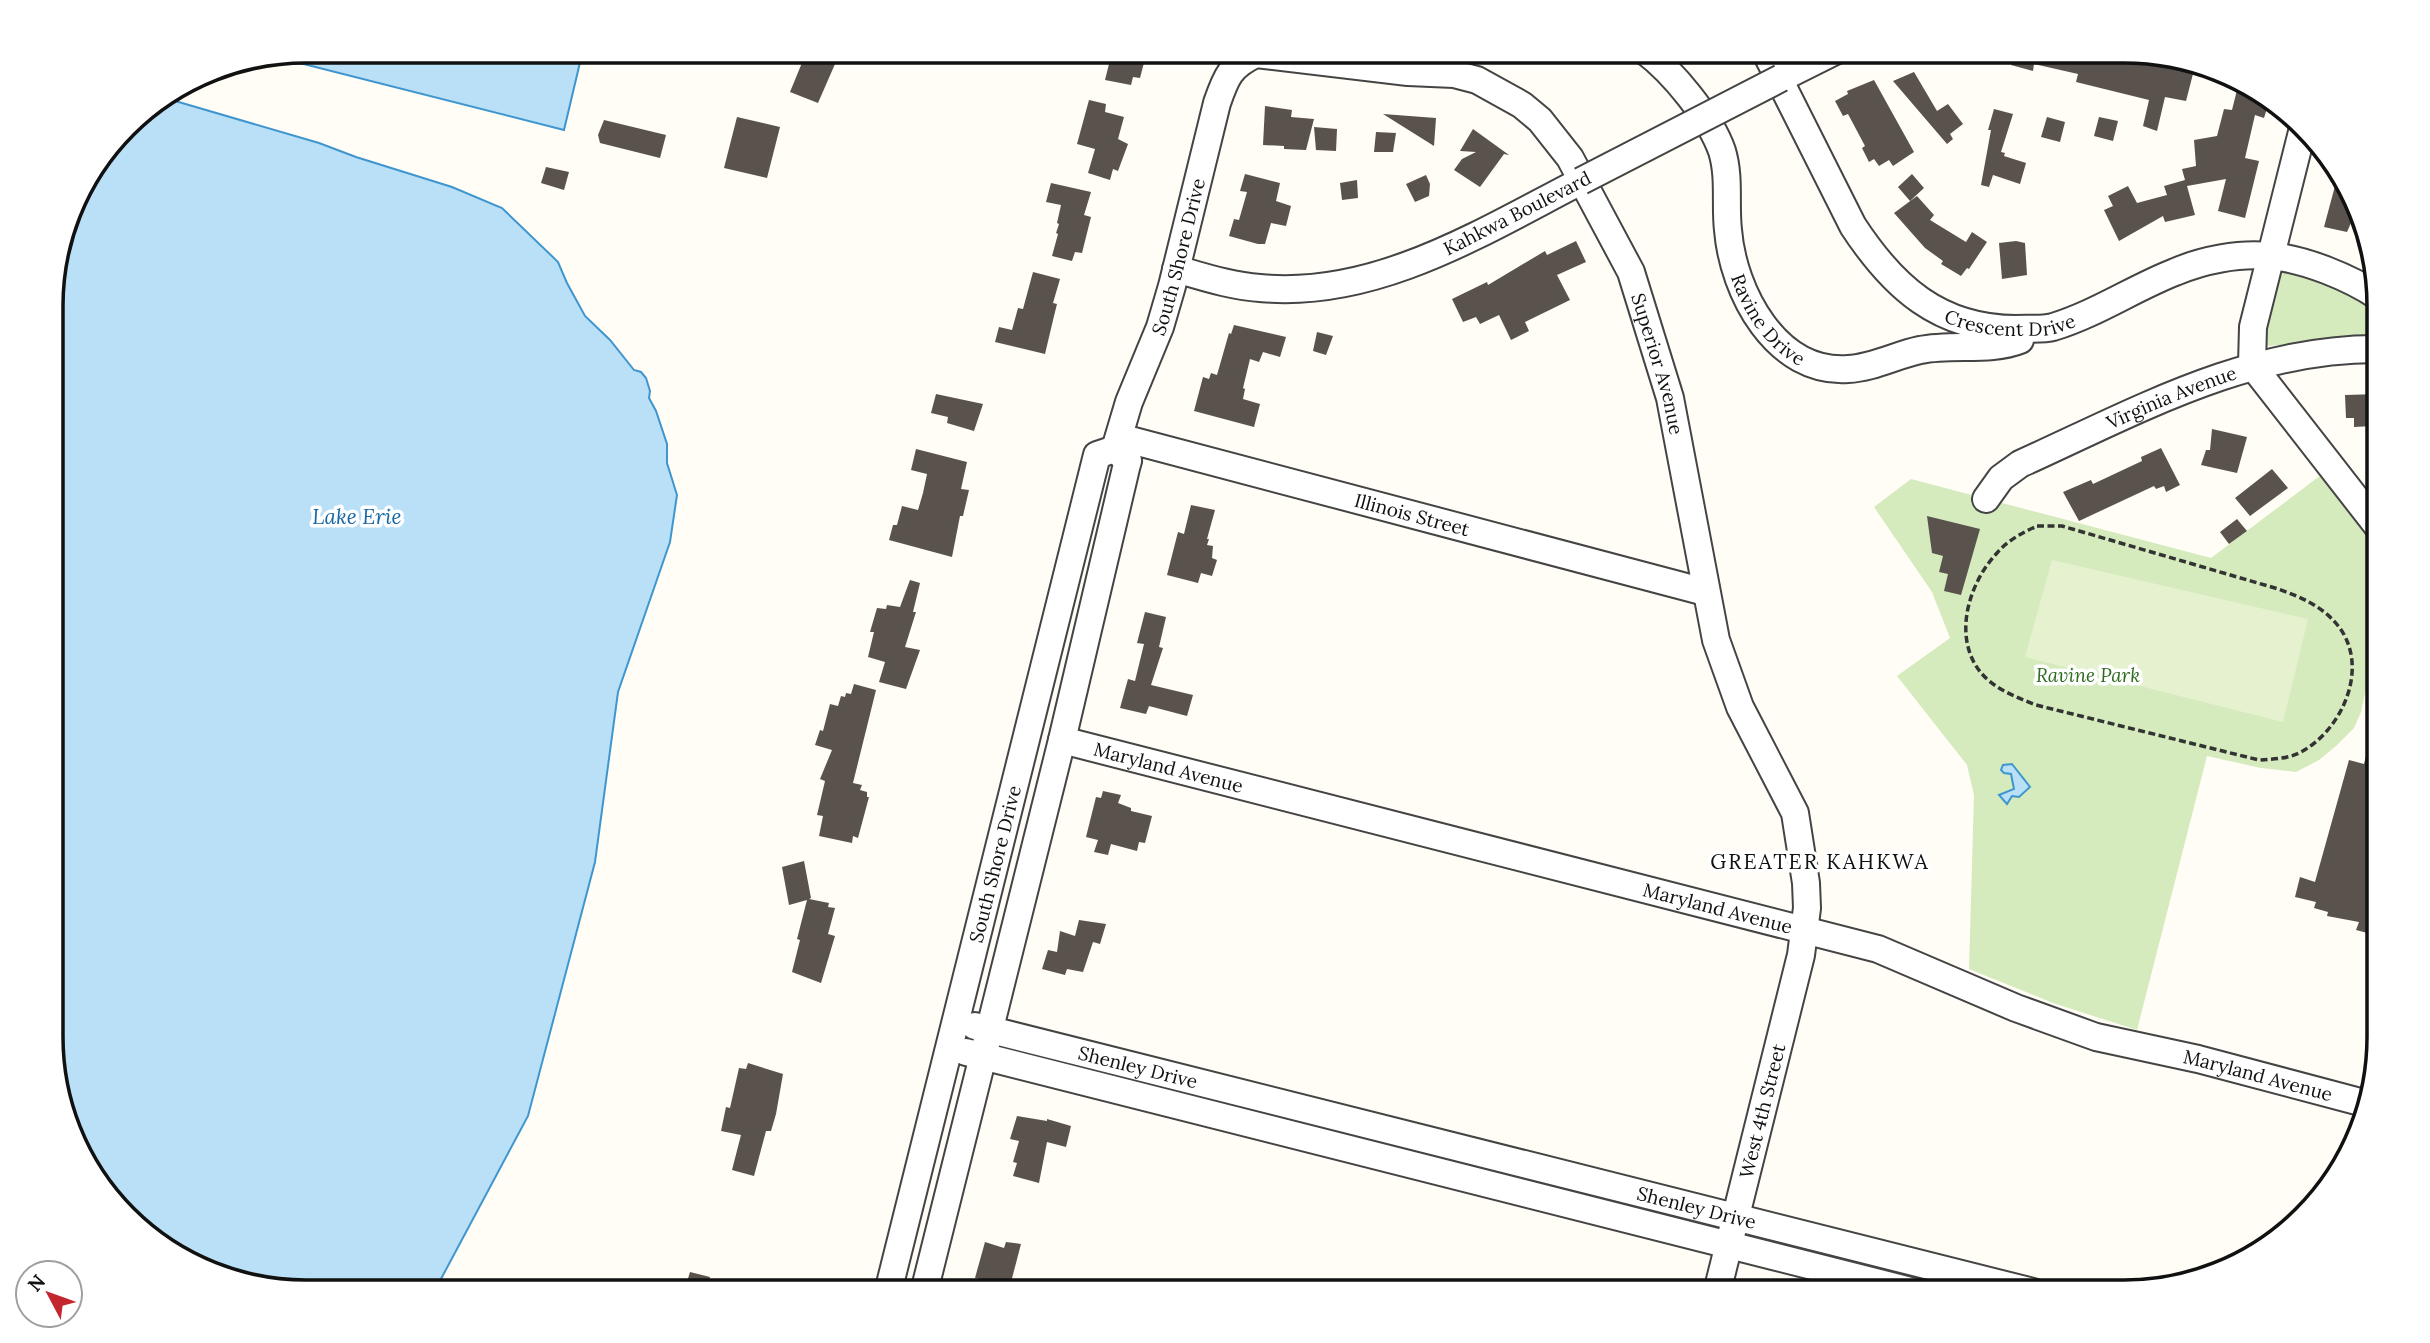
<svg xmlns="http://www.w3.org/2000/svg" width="2430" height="1343" viewBox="0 0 2430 1343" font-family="Lora,serif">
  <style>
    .green { fill: #d5ebbd }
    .pitch { fill: #e6f2cf }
    .water { fill: #b9e0f7; stroke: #3f96cf; stroke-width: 2 }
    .building { fill: #5a524d }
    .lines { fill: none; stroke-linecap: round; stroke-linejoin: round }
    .minor-casing { stroke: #444; stroke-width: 30 }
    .path { stroke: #333; stroke-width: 3.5; stroke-dasharray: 7 3.5; stroke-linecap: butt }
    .minor { stroke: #fff; stroke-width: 26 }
    .minor-bridge-casing { stroke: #444; stroke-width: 30; stroke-linecap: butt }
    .minor-bridge { stroke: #fff; stroke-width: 26 }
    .labels { text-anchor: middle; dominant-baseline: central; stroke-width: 7; stroke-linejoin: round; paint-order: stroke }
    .street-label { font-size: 19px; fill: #111; stroke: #fff }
    .park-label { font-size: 19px; font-style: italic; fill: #2f6b1f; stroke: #fff }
    .water-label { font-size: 21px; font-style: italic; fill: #1768a6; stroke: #fff }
    .neighbourhood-label { font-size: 21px; letter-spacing: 2px; fill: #111; stroke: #fff }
    .rim { fill: none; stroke: #111; stroke-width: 3.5 }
  </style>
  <rect width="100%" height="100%" fill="#fffdf5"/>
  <path class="green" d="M2294,272L2322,280L2379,307V336L2268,346L2263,336L2279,273Z
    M2321,475L2379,548V625L2361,712L2354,728L2336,746L2319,760L2296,772L2261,768L2207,756L2137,1030L2053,1003L1969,969L1974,795L1967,765L1897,676L1950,638L1932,592L1874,507L1911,479L2211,558Z"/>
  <path class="pitch" d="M2052,560L2308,619L2283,722L2025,657Z"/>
  <path class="water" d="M306,51H592L591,56L582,54L564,130L276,57Z
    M165,98L319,143L356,157L452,187L502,208L558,262L567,283L585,316L610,340L634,370L641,372L646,378L650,391L649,398L656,411L667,444V463L677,495L670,542L618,692L595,862L528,1116L434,1292H306L179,1258L94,1179L53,1070V273L77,193L138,114Z
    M2012,764L2030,787L2019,797L2012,796L2007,804L1999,795L2014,789L2011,774L2004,773L2001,770L2003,765Z"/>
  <path class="building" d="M1119,51H1147L1140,78L1133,77L1131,85L1105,80L1110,60L1116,62Z
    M2005,51H2109L2164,65L2165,62L2194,70L2186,101L2165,97L2157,131L2143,126L2149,100L2076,82L2078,74L2034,64L2033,71L2011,65L2013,59L2005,57Z
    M806,53L835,64L818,103L790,92Z
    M1914,72L1937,111L1948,104L1963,124L1950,134L1953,139L1947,144L1893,81Z
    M1874,80L1914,152L1893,166L1889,160L1879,166L1874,159L1869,162L1862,148L1865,146L1848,114L1843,116L1835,101L1848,94L1847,91Z
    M2239,82L2251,85L2269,102L2264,118L2255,115L2245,158L2259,161L2245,218L2218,211L2226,179L2187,186L2195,215L2165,222L2163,216L2119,241L2104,210L2113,206L2108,196L2128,186L2137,203L2167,195L2164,186L2185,180L2182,169L2196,166L2194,140L2217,136L2224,109L2232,110Z
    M1089,100L1106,104L1105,112L1124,117L1118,139L1128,144L1118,171L1113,169L1110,180L1088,173L1095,149L1077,144Z
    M1265,106L1292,110L1291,117L1314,119L1306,150L1284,149V146L1263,145Z
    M1994,109L2013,114L2001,152L2005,153L2004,156L2026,163L2020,184L1993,175L1989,187L1981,185L1991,130H1988Z
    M1383,114L1436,118L1434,146Z
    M737,117L780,127L767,178L724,168Z
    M2047,117L2065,122L2060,142L2041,137Z
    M2099,117L2118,121L2113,141L2094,136Z
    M604,120L666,135L660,158L600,143L598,135Z
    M1314,127L1337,129L1336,151L1316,150Z
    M1473,129L1509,155L1504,154L1480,187L1454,170L1462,159L1476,152L1460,151Z
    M1376,132L1396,133L1393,152H1374Z
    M546,167L569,172L564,190L541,183Z
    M2339,171L2354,216L2347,232L2324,227Z
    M1245,174L1280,183L1276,201L1291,206L1286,226L1271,223L1265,244H1258L1229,236L1234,219L1239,220L1247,192L1240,191Z
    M1912,174L1924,188L1910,201L1898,187Z
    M1426,175L1430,184L1429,196L1415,202L1406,184Z
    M1357,180L1358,198L1342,200L1340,183Z
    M1051,183L1091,192L1084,215L1091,217L1082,253L1075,252L1072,261L1052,256L1058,234L1056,233L1059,224L1057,223L1061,205L1046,202Z
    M1917,196L1934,215L1930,220L1966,242L1972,232L1987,242L1969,269L1967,268L1961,276L1941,264L1943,261L1925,248L1894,213Z
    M1576,241L1586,262L1557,275L1570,300L1525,322L1529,331L1511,340L1499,315L1480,324L1476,317L1463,322L1452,299L1487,282L1488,285L1545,251L1547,255Z
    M2016,241L2025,243L2027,275L2002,279L1999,243Z
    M1033,272L1060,279L1053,303L1057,304L1054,316L1045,354L995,342L999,327L1012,330L1018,308L1023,309Z
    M1234,325L1286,337L1280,357L1263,352L1259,362L1250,359L1243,388L1245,389L1243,399L1260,404L1254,427L1194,411L1203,377L1209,379L1211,373L1217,375L1229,333L1231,334Z
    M1317,332L1333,336L1326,355L1313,351Z
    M936,394L983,404L974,431L947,423L948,417L931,413Z
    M2379,394V413H2374L2373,426L2354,427V418H2346L2345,395Z
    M2212,429L2247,437L2237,473L2201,465L2206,450H2210Z
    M2161,448L2180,485L2166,492L2164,486L2156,489L2154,486L2079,521L2063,492L2091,480L2093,484L2142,461L2141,457Z
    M916,449L967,462L961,489L969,490L963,516H960L952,557L889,540L893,525H897L902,506L918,510L923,493L927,474L911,470Z
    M2272,469L2288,488L2250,516L2235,498Z
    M1191,505L1215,510L1207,539H1209L1207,545L1213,546L1212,558L1217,560L1212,576L1201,573L1198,583L1167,575L1178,532L1184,534Z
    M1927,516L1980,529L1961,595L1944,591L1948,574L1939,572L1943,556L1932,553Z
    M2237,519L2247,531L2229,544L2220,532Z
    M910,580L920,583L913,612H916L905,647L920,650L906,689L879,682L885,662L868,657L874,632H870L877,608L886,609L887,605L900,607Z
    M1145,612L1166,617L1159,647L1163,648L1151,685L1193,695L1187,716L1149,706L1146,714L1120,708L1128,679L1135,681L1144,644L1137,643Z
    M854,684L876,690L853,783L862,785L860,790L867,792V797H869L858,838L853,836L852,843L819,836L823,816L817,815L825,781L820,779L832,750L815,745L820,730L823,731L830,704L838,706L841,696L845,697L846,693L851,694Z
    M2373,727L2379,728V936L2356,930L2359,922L2327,916L2328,912L2314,908L2316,902L2295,897L2300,877L2315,882L2349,760L2364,764Z
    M1103,791L1121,795L1118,803L1131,808V811L1152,816L1145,843L1139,842L1137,851L1111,844L1108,855L1094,852L1098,840L1086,837L1096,797L1101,798Z
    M804,861L811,898L809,899L829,903L828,907L835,908L828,934L835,936L821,983L792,972L800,940L797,939L807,900L789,905L782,867Z
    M1079,920L1106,924L1100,944L1093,942L1083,972L1067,969L1065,975L1042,969L1048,950L1057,952L1060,931L1075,936Z
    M748,1063L783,1074L776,1114L771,1131H766L754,1176L732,1170L741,1135L721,1131L726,1107L730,1108L739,1068L746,1069Z
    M1017,1116L1047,1121V1119L1071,1126L1066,1147L1047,1142L1039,1183L1013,1176L1017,1163L1013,1162L1019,1141L1010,1139Z
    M985,1242L1004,1248L1006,1242L1021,1244L1010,1286L975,1278Z
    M690,1272L710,1277L706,1292H684Z"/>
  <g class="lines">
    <g class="minor-casing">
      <g id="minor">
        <path id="s1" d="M1645,51C1673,72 1710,117 1722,151C1730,177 1725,204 1728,230C1733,292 1776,374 1848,369C1873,368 1896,355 1920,350C1952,343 1990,352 2020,340"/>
        <path id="s2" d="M1765,51L1853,226C1893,287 1939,329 2016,329C2028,328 2042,330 2053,327C2096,314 2134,288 2175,272C2203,260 2239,253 2269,256C2303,258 2351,278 2379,297"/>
        <path d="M1781,78L1835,51"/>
        <path d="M2302,132L2253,327L2252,365L2379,528"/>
        <path d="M1176,269C1204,277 1231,286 1260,288C1376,299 1482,232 1581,181"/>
        <path id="s3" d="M1119,437L1705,592"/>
        <path id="s4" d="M1115,449L1129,402L1160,327L1172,286L1217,103C1226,77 1230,66 1256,54L1408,72L1454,74L1477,80L1522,105L1540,120L1570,158L1631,272L1670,398L1716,640L1740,707L1795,813L1806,883L1807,908L1801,955L1717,1292"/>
        <path id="s5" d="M1986,499L2001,478L2020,464C2135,412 2248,348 2379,349"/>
        <path id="s6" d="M1062,740L1878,949L2016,1008L2096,1037L2198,1059L2364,1103"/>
        <path id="s7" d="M975,1026L2033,1292"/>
        <path d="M966,1052L1915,1292"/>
        <path id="s8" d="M888,1292L1097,455L1115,449L1128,461L1126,468L1062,740L924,1292"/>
      </g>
    </g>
    <path class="path" d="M2037,526H2062L2275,588C2299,596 2323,606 2339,627C2370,668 2342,730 2301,752C2288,759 2273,759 2259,760L2036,705C2019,698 2002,692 1988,680C1950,646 1966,586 1997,553C2008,540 2022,533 2037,526Z"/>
    <use href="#minor" class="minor"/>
    <g class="minor-bridge-casing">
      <path id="minor-bridge" d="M1581,181L1781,78"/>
    </g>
    <use href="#minor-bridge" class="minor-bridge"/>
  </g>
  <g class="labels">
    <g class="street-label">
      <text transform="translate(1517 213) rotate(-27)">Kahkwa Boulevard</text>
      <text stroke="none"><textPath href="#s4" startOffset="203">South Shore Drive</textPath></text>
      <text stroke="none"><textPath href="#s2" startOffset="392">Crescent Drive</textPath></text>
      <text stroke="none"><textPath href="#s1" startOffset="308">Ravine Drive</textPath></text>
      <text stroke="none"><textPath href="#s4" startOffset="998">Superior Avenue</textPath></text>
      <text stroke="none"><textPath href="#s5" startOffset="215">Virginia Avenue</textPath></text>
      <text stroke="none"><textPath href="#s3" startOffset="303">Illinois Street</textPath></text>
      <text stroke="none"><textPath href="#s6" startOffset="110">Maryland Avenue</textPath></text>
      <text stroke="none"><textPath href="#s8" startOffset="441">South Shore Drive</textPath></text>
      <text stroke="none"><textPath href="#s6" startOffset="677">Maryland Avenue</textPath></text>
      <text stroke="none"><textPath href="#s7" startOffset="168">Shenley Drive</textPath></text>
      <text stroke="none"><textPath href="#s6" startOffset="1244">Maryland Avenue</textPath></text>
      <text transform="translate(1762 1111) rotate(-76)">West 4th Street</text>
      <text stroke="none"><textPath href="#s7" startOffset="744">Shenley Drive</textPath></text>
    </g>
    <g class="park-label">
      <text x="2088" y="675">Ravine Park</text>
    </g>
    <g class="water-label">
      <text x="357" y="516">Lake Erie</text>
    </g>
    <g class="neighbourhood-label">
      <text x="1820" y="861">GREATER KAHKWA</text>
    </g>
  </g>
  <path d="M0 0H2430V1343H0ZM306 63H2124A243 243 0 0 1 2367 306V1037A243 243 0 0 1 2124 1280H306A243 243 0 0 1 63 1037V306A243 243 0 0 1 306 63Z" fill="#fff" fill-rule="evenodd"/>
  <path class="rim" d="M306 63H2124A243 243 0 0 1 2367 306V1037A243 243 0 0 1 2124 1280H306A243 243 0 0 1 63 1037V306A243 243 0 0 1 306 63Z"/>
  <g transform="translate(49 1294) rotate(311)"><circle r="33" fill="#ffffff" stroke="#a0a0a0" stroke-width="2"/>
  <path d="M0-5L12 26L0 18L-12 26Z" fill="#c4262e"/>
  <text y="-10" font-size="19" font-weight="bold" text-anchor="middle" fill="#111111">N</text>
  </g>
</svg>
